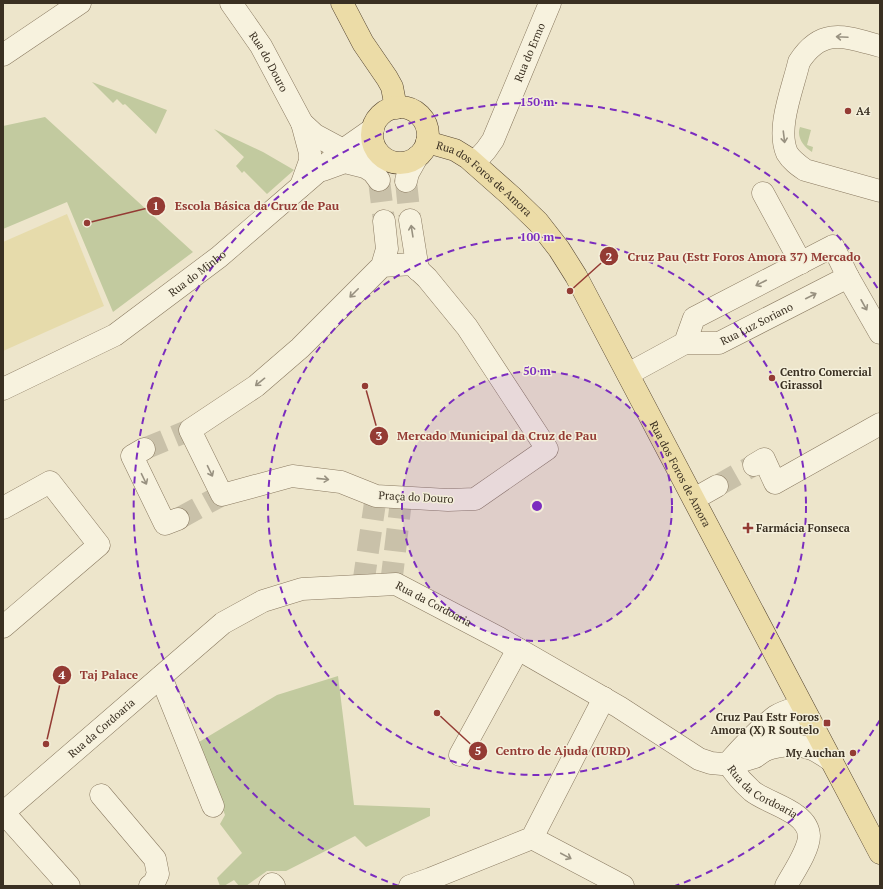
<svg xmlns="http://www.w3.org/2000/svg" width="883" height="889" viewBox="0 0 883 889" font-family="'PT Serif',serif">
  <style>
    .green { fill: #c2ca9f }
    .sand { fill: #e6dbab }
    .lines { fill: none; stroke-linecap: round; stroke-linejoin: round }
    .minor-tunnel { stroke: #c9c1a9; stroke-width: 22; stroke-dasharray: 22 11; stroke-linecap: butt }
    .minor-casing { stroke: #897960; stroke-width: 23 }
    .major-casing { stroke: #574733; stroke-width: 23 }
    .minor { stroke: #f7f2de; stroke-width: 22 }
    .major { stroke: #ecdca7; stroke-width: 22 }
    .oneway { stroke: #989180 }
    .ring { fill: none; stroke: #7b2cbf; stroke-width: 2; stroke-dasharray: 7 5 }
    .poi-dot { fill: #943b34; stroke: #f4efda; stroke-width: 1.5 }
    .labels { text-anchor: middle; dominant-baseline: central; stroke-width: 3; stroke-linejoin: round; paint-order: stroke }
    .street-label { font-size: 11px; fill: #3a3022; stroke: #f4efda }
    .poi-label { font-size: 11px; font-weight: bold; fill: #3a3022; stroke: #f4efda; text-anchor: start }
    .centre { fill: #7b2cbf; stroke: #f4efda; stroke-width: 2 }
    .ring-label { font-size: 12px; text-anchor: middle; font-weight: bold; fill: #7b2cbf; stroke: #f4efda; stroke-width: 3; stroke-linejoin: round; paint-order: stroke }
    .leader { fill: none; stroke: #943b34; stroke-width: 1.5 }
    .callout-dot { fill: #943b34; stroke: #f4efda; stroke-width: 1.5 }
    .mark-label { font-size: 12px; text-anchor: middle; font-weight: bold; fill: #fff }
    .callout-label { font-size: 12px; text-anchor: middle; font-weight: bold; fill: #943b34; stroke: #f4efda; stroke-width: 3; stroke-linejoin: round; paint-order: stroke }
  </style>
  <rect width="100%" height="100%" fill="#ede5cb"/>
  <path class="green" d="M92,82L167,110L156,134L125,104L123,105L117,99L113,103Z
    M45,117L193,252L113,312L67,202L3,229V126Z
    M800,127L811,130L807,145L813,147L812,152C804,147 796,137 800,127Z
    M214,129L263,152L294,170L267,194L244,171L242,173L236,166L244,157Z
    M338,676L354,805L430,808V816L366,847L355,836L286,871H267L246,886H239L234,880L224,886H220L217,878L242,853L220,824L225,815L199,742L277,695Z"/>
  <path class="sand" d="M67,214L104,306L3,351V242Z"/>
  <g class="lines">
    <path class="minor-tunnel" d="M379,180L384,221
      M406,181L410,220
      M144,449L190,430
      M717,486L754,465
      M178,519L222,495
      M391,584L401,501L405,498
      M363,585L376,496"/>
    <g class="minor-casing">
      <g id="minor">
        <path id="s1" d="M231,3L261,46L302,123L310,153V161L301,186"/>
        <path d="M880,46C846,37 822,26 799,62C793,88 776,128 787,153C791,160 798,165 805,170L880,191"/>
        <path d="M3,55L80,3"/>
        <path d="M302,123L315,135L343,150"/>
        <path d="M345,162L361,155L378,153"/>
        <path id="s2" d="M474,163L486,150L493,140L550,3"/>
        <path d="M323,170L345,162L365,167L373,172L379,180"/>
        <path d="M406,181L408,173L417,157"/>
        <path d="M763,193L801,263"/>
        <path d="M410,220L418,270"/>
        <path d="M382,266L412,264L427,278L467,327L547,449L475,499L448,500L376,496L341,482L292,476L222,495L190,430L256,386L300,348L382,266L387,249L384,221"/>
        <path d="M848,277L880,333"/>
        <path id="s3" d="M628,374L685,343H719L848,277L833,246L694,318L685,343"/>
        <path id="s4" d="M3,389L115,335L219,257L343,150L373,129"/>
        <path d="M144,449L132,456L165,524L178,519"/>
        <path d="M754,465L764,459L775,483L880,424"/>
        <path d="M694,499L717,486"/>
        <path d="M3,508L50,482L99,545L3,627"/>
        <path d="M161,677L213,806"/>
        <path d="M765,750C780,745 797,743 812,749C819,752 826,757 832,761"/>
        <path d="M460,755L518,649"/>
        <path id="s5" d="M728,763C735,774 742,782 752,791C768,804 808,811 809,836C809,850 793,873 786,886"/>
        <path d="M728,763C742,747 759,729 776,716C784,711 794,709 802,706"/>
        <path d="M101,795L155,859L158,874L154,883L150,886"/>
        <path d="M3,812L69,886"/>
        <path id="s6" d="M3,813L223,623L263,601L302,589L396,584L499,638L619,707L699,759L711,763L722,764L742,761L755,757L765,750L793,724L802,706"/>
        <path d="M532,838L623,886"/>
        <path d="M270,886L272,884L274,886"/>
        <path d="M410,886L430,879L532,838L604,698"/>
      </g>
    </g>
    <g class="major-casing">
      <g id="major">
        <path d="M342,3L363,43L387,78L392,87L396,108"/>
        <circle cx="400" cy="135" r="28"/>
        <path id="s7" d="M427,142L455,150L468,158L511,196L538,222L559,249L576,276L880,853"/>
      </g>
    </g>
    <use href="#minor" class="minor"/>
    <use href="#major" class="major"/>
  </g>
  <defs><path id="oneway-shaft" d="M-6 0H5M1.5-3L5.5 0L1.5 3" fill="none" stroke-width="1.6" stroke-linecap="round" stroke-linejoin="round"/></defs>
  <g class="oneway">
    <use href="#oneway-shaft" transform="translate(842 37) rotate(-177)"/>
    <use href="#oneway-shaft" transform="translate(784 137) rotate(83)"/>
    <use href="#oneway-shaft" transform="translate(412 231) rotate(-99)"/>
    <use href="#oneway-shaft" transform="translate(761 283) rotate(153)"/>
    <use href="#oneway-shaft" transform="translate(354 293) rotate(135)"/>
    <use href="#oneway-shaft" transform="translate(811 296) rotate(-27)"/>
    <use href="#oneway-shaft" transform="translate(864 305) rotate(61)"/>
    <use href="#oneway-shaft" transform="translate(260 382) rotate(141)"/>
    <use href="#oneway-shaft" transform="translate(210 471) rotate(64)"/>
    <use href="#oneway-shaft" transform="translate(144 479) rotate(64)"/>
    <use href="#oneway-shaft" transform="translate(323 479) rotate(6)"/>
    <use href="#oneway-shaft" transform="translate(566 856) rotate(28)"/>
  </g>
  <circle cx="537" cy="506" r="135" fill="#7b2cbf" fill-opacity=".12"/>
  <g class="ring">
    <circle cx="537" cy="506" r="135"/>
    <circle cx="537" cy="506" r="269"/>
    <path d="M880 720A404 404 0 0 1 675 886M399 886A404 404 0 1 1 880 292"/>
  </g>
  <g class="poi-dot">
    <circle cx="848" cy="111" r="4"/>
    <circle cx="772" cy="378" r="4"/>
    <path d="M746 522h4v4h4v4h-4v4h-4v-4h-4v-4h4z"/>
    <rect x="823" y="719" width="8" height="8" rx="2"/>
    <circle cx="853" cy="753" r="4"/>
  </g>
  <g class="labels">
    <g class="street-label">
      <text stroke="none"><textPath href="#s2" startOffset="125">Rua do Ermo</textPath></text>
      <text stroke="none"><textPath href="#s1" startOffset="70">Rua do Douro</textPath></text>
      <text stroke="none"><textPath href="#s7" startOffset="69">Rua dos Foros de Amora</textPath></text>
      <text stroke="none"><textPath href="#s4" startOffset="227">Rua do Minho</textPath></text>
      <text stroke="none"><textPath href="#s3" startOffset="141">Rua Luz Soriano</textPath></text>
      <text stroke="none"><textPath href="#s7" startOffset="429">Rua dos Foros de Amora</textPath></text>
      <text transform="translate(416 497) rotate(3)">Praça do Douro</text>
      <text stroke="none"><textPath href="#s6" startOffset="514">Rua da Cordoaria</textPath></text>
      <text stroke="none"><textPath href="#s6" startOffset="130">Rua da Cordoaria</textPath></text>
      <text stroke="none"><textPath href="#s5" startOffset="46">Rua da Cordoaria</textPath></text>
    </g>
    <g class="poi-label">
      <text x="856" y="111">A4</text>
      <text x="780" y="372">Centro Comercial<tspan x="780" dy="13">Girassol</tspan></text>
      <text x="756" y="528">Farmácia Fonseca</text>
      <text x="819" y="717" text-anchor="end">Cruz Pau Estr Foros<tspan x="819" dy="13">Amora (X) R Soutelo</tspan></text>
      <text x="845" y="753" text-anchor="end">My Auchan</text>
    </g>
  </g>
  <circle cx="537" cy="506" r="6" class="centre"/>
  <g class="ring-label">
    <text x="537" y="106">150 m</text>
    <text x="537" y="241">100 m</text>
    <text x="537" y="375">50 m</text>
  </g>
  <path class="leader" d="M87 223L156 206M570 291L609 256M365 386L379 436M46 744L62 675M437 713L478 751"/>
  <g class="callout-dot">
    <circle cx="87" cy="223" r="4"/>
    <circle cx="570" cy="291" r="4"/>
    <circle cx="365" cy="386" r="4"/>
    <circle cx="46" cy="744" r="4"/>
    <circle cx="437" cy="713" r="4"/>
    <circle cx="156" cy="206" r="10"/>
    <circle cx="609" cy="256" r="10"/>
    <circle cx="379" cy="436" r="10"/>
    <circle cx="62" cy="675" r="10"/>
    <circle cx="478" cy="751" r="10"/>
  </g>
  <g class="mark-label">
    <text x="156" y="210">1</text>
    <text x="609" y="261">2</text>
    <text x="379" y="440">3</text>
    <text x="62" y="679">4</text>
    <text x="478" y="755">5</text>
  </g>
  <g class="callout-label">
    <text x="257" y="210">Escola Básica da Cruz de Pau</text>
    <text x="744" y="261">Cruz Pau (Estr Foros Amora 37) Mercado</text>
    <text x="497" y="440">Mercado Municipal da Cruz de Pau</text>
    <text x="109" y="679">Taj Palace</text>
    <text x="563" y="755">Centro de Ajuda (IURD)</text>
  </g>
  <rect width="883" height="889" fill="none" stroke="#3a3022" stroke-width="8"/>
</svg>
